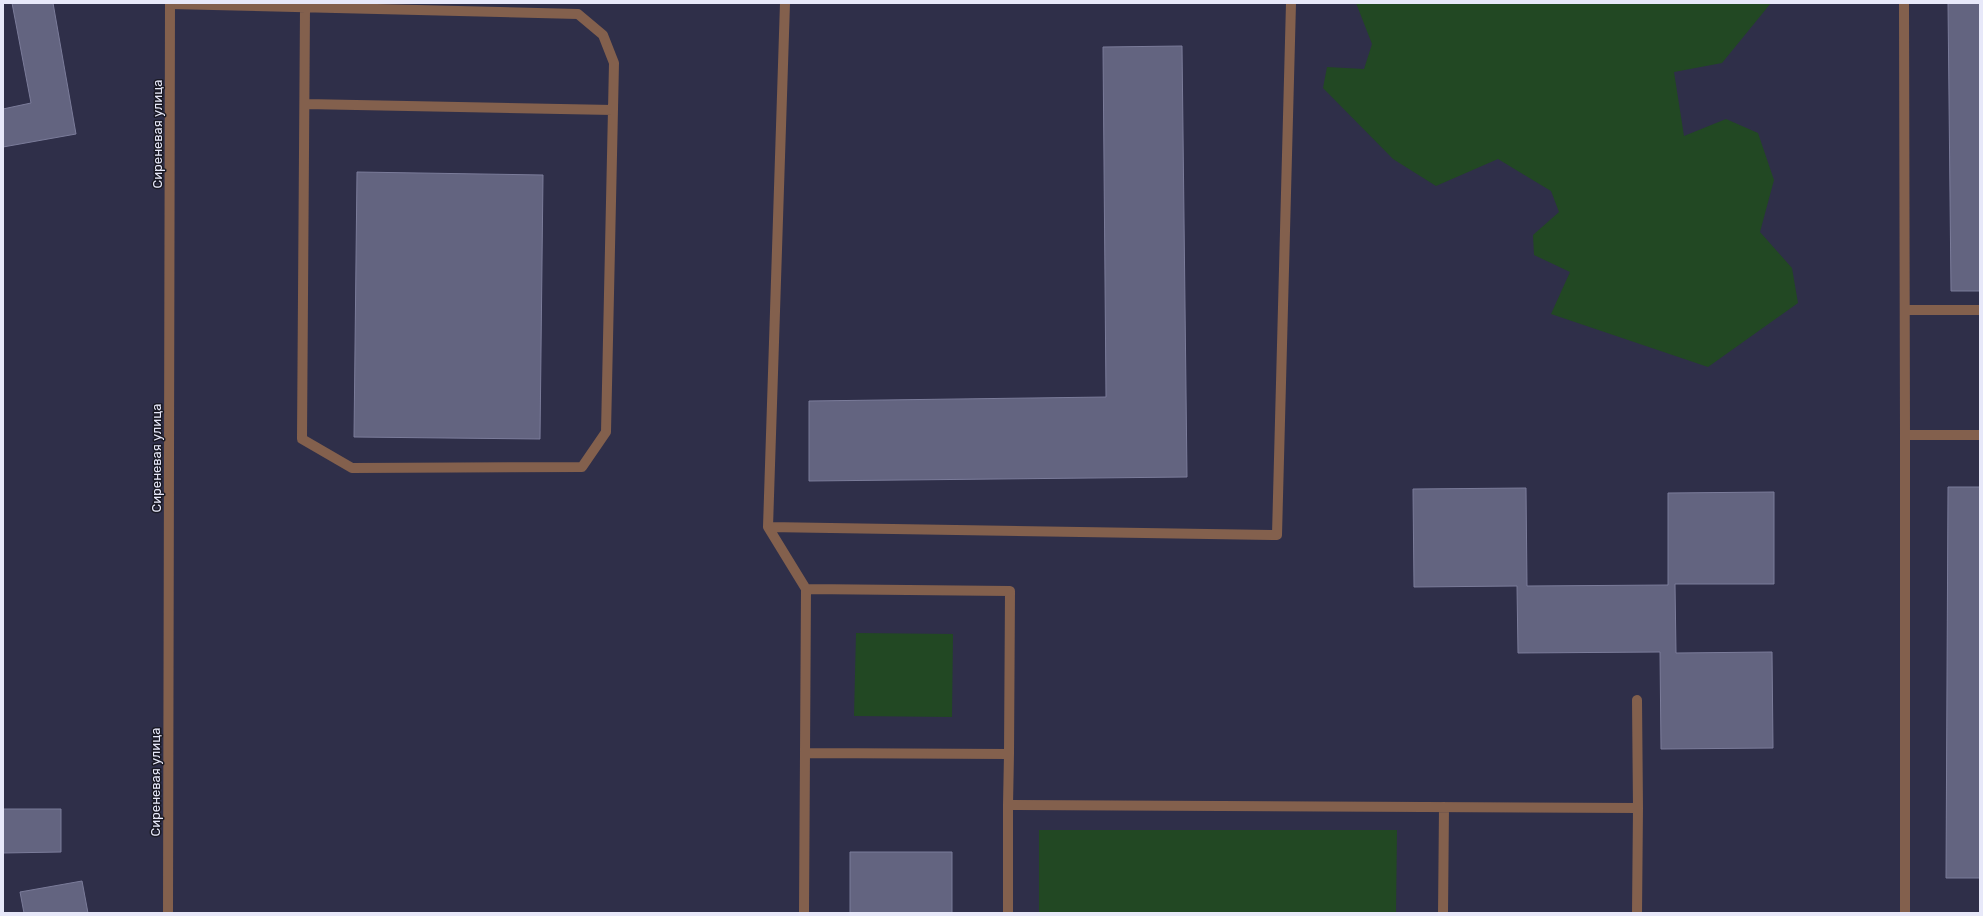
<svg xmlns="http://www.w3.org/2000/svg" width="1983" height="916" viewBox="0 0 1983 916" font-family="Rubik,sans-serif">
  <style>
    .green { fill: #224823 }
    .building { fill: #636480; stroke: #7b7c9a }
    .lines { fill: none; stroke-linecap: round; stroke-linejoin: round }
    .lane { stroke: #83604d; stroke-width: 10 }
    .street { stroke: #83604d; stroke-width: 10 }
    .labels { text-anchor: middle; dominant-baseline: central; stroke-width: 3; stroke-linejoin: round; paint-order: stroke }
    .street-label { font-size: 13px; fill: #e7e8f9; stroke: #191924 }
  </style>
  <rect width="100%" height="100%" fill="#2f2f49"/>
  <path class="green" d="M1356,3H1771L1722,63L1674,72L1684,136L1726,119L1758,133L1774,180L1760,232L1792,268L1798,303L1708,367L1551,314L1570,272L1534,255L1533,235L1559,212L1551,191L1498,159L1436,186L1393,159L1323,88L1327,67L1364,69L1372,44Z
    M856,633L953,634L952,717L854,716Z
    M1039,830H1397L1396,913H1039Z"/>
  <path class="building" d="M12,3H53L76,134L3,147V109L31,103Z
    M1948,3H1980V291H1951Z
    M1182,46L1187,477L809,481V401L1106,397L1103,47Z
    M357,172L543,175L540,439L354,437Z
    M1948,487H1980V878H1946Z
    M1526,488L1527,586L1668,585V493L1774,492V584H1675L1676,653L1772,652L1773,748L1661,749L1660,652L1518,653L1517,586L1414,587L1413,489Z
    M3,809H61V852L3,853Z
    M850,852H952V913H850Z
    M82,881L88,913H24L20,892Z"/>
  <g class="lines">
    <path class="lane" d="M785,3L768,527L806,589
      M1904,3L1905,435
      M170,4L578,14L603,35L614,63L606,432L582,467L352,468L302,439L305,8
      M305,104L613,110
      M1905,310H1980
      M768,527L1277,535L1291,3
      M1637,700L1638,808
      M805,753L806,589L1010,591L1009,754
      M1008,805V913
      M804,913L805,753L1009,754L1008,805L1638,808L1637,913
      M1443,913L1444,807
      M1905,913V435H1980"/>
    <path class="street" d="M168,913L170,3"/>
  </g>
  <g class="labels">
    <g class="street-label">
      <text transform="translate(157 134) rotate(-90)">Сиреневая улица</text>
      <text transform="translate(156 458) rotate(-90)">Сиреневая улица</text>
      <text transform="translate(155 782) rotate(-90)">Сиреневая улица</text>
    </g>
  </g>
  <rect width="1983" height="916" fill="none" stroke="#e7e8f9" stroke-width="8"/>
</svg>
